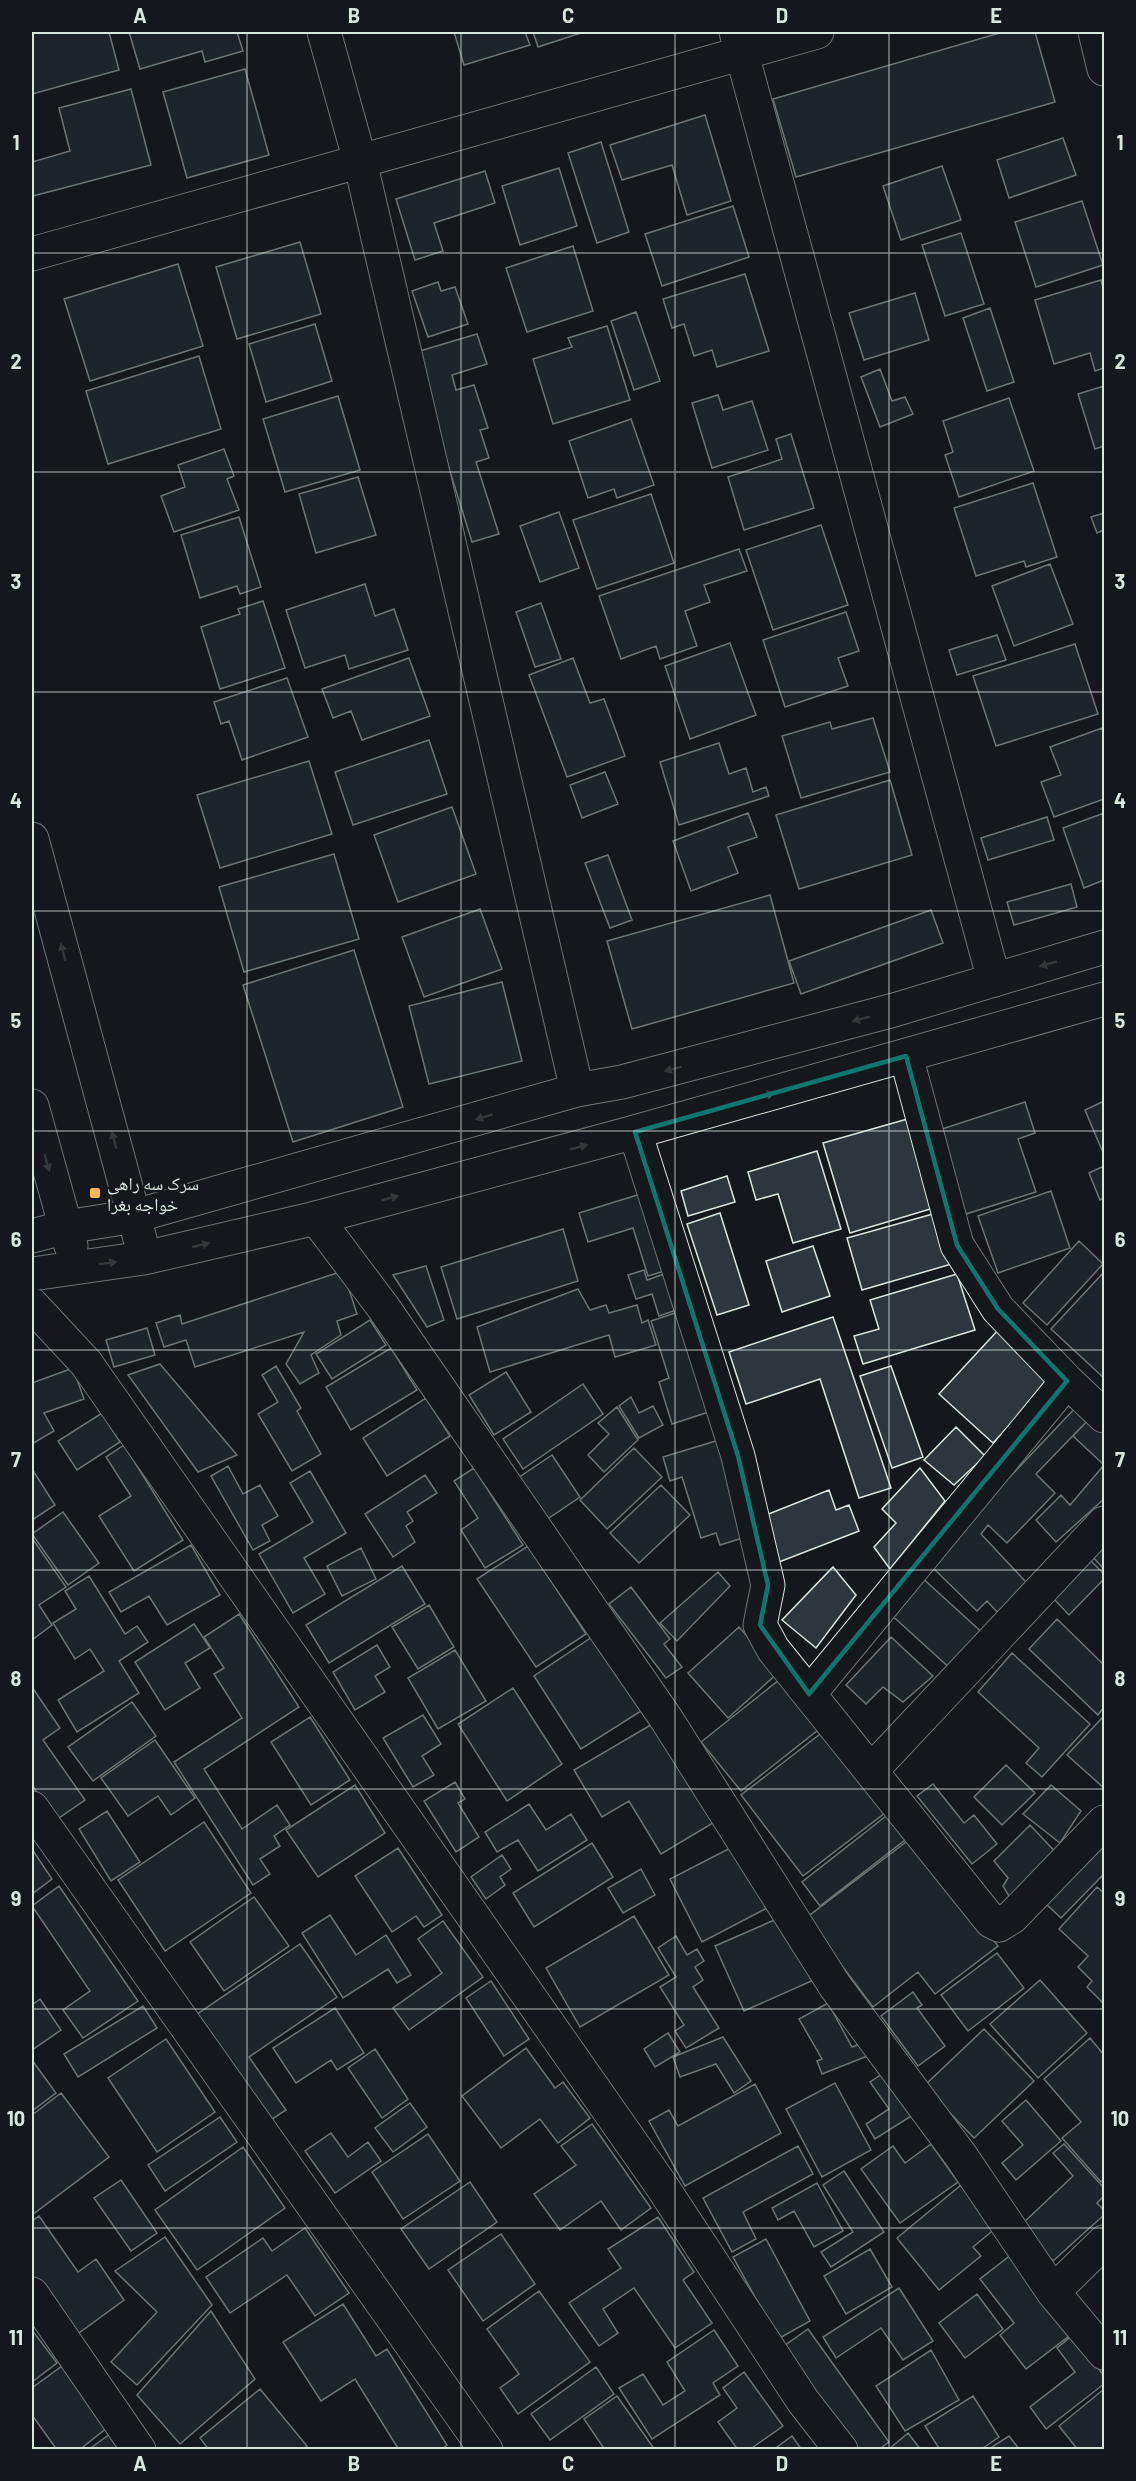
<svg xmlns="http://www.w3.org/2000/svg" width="1136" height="2481" viewBox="0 0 1136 2481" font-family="Barlow,'Noto Naskh Arabic',sans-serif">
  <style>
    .building { fill: #2c363c; stroke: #d8e6dc; stroke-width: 1.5 }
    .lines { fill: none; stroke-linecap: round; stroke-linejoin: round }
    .minor-casing { stroke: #d8e6dc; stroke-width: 35 }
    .major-casing { stroke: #d8e6dc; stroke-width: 35 }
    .minor { stroke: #14181c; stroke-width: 33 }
    .major { stroke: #14181c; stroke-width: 33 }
    .oneway { fill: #59605f }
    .marked { fill: none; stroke: #0f766e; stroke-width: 4.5; stroke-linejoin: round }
    .grid { fill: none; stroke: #d8e6dc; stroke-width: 1.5; stroke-opacity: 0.55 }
    .poi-dot { fill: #ffb74d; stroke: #14181c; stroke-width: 2 }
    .labels { text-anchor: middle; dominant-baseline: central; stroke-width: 4.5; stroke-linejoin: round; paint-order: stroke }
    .poi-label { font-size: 18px; fill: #d8e6dc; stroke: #14181c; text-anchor: start }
    .neatline { fill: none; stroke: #d8e6dc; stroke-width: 2 }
    .grid-label { font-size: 20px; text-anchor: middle; font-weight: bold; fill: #d8e6dc }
  </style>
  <rect width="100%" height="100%" fill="#14181c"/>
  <path class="building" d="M32,32H109L119,70L32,94Z
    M129,32H237L243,51L205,62L202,51L140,69Z
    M454,32H525L530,45L464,65Z
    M533,32H584L538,47Z
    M1003,32H1035L1055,102L796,177L773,99Z
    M245,69L269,155L187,178L163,92Z
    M131,89L151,165L33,196L32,162L70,151L59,108Z
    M705,115L731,201L687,215L672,165L622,180L610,145Z
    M1063,138L1076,175L1009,198L997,160Z
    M601,142L629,232L597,243L568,153Z
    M942,166L961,220L901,240L883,186Z
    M559,168L577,226L520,245L502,186Z
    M485,171L495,203L434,223L443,251L415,260L396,199Z
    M1082,201L1103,265L1036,287L1015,222Z
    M733,206L749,257L662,286L645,234Z
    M961,233L984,304L945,316L922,245Z
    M300,242L321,314L237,339L216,267Z
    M573,246L593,311L527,332L506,268Z
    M178,264L203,346L90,381L64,299Z
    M745,274L769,351L717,367L712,350L694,356L684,324L672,328L663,299Z
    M1101,280L1104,292V368L1095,371L1090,353L1054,364L1035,300Z
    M438,282L441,291L455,287L468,324L428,337L412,291Z
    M915,293L929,340L864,360L849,313Z
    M990,308L1014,382L987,391L963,318Z
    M636,312L660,381L634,390L611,321Z
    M315,324L332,381L266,402L249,344Z
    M607,326L630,400L553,424L533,359L572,347L568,338Z
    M477,334L487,364L452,375L456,390L474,385L488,428L480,430L489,458L476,462L499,534L472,542L413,353Z
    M199,356L221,429L108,464L86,391Z
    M880,369L892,401L905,397L913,414L880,427L861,377Z
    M1104,386V446L1095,449L1078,394Z
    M718,395L723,410L752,401L768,450L712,468L692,403Z
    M338,396L360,470L285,492L263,419Z
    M1009,398L1034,471L959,497L945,455L953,452L943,421Z
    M631,419L654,485L617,498L614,489L588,498L569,441Z
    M791,434L814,508L744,530L728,477L782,459L776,439Z
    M224,449L234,476L227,479L239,510L174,532L161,496L185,487L178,465Z
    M358,477L376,535L316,553L299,494Z
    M1033,483L1057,557L1026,567L1024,561L976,576L954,508Z
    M651,494L674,563L597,589L573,520Z
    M559,512L579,568L540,582L520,526Z
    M1104,513V530L1097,533L1091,517Z
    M239,517L261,587L240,594L237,586L200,598L181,535Z
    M821,525L848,605L773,630L746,550Z
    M739,549L747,571L704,585L710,602L685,611L697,646L660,659L656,646L621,659L599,596Z
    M1050,564L1073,624L1014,646L992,586Z
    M365,584L375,616L394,609L408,650L349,669L345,655L305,668L286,610Z
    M263,601L285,668L220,689L201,627L240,614L238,609Z
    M541,603L561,659L535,667L516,612Z
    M846,612L859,651L838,658L848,686L785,707L763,640Z
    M997,635L1006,660L957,675L949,650Z
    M730,643L756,715L690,739L665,666Z
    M1075,644L1098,714L996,746L973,676Z
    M409,658L430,716L362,740L351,711L333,718L322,689Z
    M573,658L590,703L604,699L625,756L567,777L529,675Z
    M287,678L308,737L242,760L229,721L221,724L214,702Z
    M873,718L890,772L801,798L782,736L830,722L832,729Z
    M1102,728L1104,735V799L1054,817L1041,782L1061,775L1050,747Z
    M429,740L447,794L353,825L335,772Z
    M719,743L729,774L746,768L753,792L766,787L769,796L679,825L660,762Z
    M309,761L332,834L220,868L197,795Z
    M605,772L618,804L582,818L570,785Z
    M890,780L912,855L799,889L776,815Z
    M452,807L476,874L398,902L374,835Z
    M748,813L757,837L728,847L738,873L691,891L673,841Z
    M1104,813V880L1084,888L1063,828Z
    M1047,817L1054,840L988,860L981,838Z
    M334,854L359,939L244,972L219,887Z
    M608,855L632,920L610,928L585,863Z
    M1071,884L1077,907L1014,925L1007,902Z
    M770,895L794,983L632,1029L607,941Z
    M480,909L502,969L424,997L402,937Z
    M931,910L943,943L801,994L789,961Z
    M354,950L403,1107L293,1142L243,985Z
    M502,982L522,1061L429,1084L409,1006Z
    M1104,1101V1155L1085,1110Z
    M1025,1102L1035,1133L1018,1139L1036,1192L966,1214L939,1130Z
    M911,1118L937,1207L850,1233L823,1143Z
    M817,1151L841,1229L793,1243L778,1194L756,1200L748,1172Z
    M1104,1166V1197L1100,1200L1089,1173Z
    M727,1176L735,1202L688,1216L681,1191Z
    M1051,1191L1070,1248L998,1273L978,1216Z
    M647,1192L671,1269L648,1276L633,1228L588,1242L579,1213Z
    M940,1212L955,1263L862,1290L847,1238Z
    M720,1213L749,1305L717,1315L687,1224Z
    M563,1229L578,1281L457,1319L441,1267Z
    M1079,1241L1103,1264L1047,1325L1023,1303Z
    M813,1246L830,1296L782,1312L766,1261Z
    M426,1266L444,1320L427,1327L393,1275Z
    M644,1270L647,1280L670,1272L682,1308L659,1316L652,1294L636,1299L628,1275Z
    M343,1271L357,1314L337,1321L341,1335L311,1355L319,1373L300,1384L286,1364L304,1332L195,1367L186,1340L164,1347L156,1323L180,1315L182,1324Z
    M1104,1272V1378L1051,1329Z
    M957,1274L975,1330L863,1364L854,1336L879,1329L870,1300Z
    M578,1289L590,1310L606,1305L609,1313L637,1305L642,1323L648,1320L656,1345L615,1357L609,1335L490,1372L477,1327Z
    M681,1311L712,1411L672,1424L659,1382L669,1378L651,1321Z
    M833,1317L891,1488L859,1498L820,1379L746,1404L729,1352Z
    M370,1320L386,1345L332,1379L316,1354Z
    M147,1328L155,1355L114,1367L106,1340Z
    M1000,1328L1054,1377L993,1443L939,1394Z
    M391,1348L417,1390L351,1430L326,1387Z
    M160,1364L237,1455L198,1472L128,1375Z
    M276,1366L301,1408L297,1411L321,1454L292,1471L258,1414L278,1402L262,1375Z
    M891,1366L923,1457L892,1468L860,1376Z
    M73,1368L84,1399L44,1413L54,1431L32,1444V1383Z
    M506,1372L531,1412L494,1435L469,1395Z
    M583,1384L603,1414L523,1469L503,1439Z
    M631,1397L639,1413L653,1406L663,1425L639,1438L619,1406Z
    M426,1398L450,1436L387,1476L363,1438Z
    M1078,1405L1091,1417L1036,1474L1055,1493L1007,1543L988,1525L981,1534L1026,1582L1000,1615L987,1601L977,1611L928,1563Z
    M617,1407L638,1440L604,1472L588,1455L609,1434L598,1423Z
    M102,1413L120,1442L77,1470L58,1441Z
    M1090,1418L1104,1432V1499L1056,1542L1036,1520L1061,1495L1070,1505L1104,1465L1073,1436Z
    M956,1427L985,1456L954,1485L924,1460Z
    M719,1440L749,1536L720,1545L716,1533L701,1538L682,1477L670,1481L663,1457Z
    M124,1445L183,1540L134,1571L99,1516L131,1496L106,1457Z
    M634,1448L662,1477L607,1529L580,1500Z
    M552,1455L580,1497L546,1520L518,1478Z
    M228,1466L243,1494L260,1485L278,1516L262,1525L270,1541L253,1550L211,1476Z
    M474,1468L523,1545L485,1568L461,1530L478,1518L454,1481Z
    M920,1468L945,1501L890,1569L874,1547L896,1523L882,1509Z
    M32,1469L55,1505L32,1520Z
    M310,1471L346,1533L304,1558L325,1594L293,1613L259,1554L313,1522L290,1483Z
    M425,1475L437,1493L407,1512L413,1521L406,1526L415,1542L393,1557L365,1514Z
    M661,1485L690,1515L639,1563L610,1533Z
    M829,1490L836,1510L849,1505L859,1531L779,1562L761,1517Z
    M63,1512L99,1563L68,1585L32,1534Z
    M1104,1536V1569L1088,1552Z
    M32,1538L66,1587L39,1605L52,1625L32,1640Z
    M191,1545L220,1595L167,1625L149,1596L121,1612L109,1592Z
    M528,1546L586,1634L536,1667L477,1579Z
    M361,1548L376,1579L342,1596L327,1566Z
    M1090,1560L1104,1574V1579L1069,1615L1053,1598Z
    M402,1566L425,1604L329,1663L306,1625Z
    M833,1567L856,1595L816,1648L782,1620Z
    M718,1572L730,1586L677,1641L660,1623Z
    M919,1575L986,1636L954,1672L887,1611Z
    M89,1576L125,1634L137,1626L148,1642L119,1661L139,1693L77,1732L58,1700L104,1671L90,1649L75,1659L53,1623L76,1609L65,1591Z
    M631,1587L670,1639L664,1644L682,1667L666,1678L609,1604Z
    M429,1605L454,1647L418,1669L392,1627Z
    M239,1614L299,1707L204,1769L242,1829L277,1805L290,1825L274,1836L280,1846L260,1859L270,1874L253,1885L174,1762L242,1718L214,1674L224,1668L204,1637Z
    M1057,1619L1104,1665V1707L1098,1715L1029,1649Z
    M194,1624L210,1648L185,1663L200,1688L165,1710L135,1662Z
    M739,1627L779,1672L728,1718L688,1673Z
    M592,1637L641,1711L581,1749L534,1676Z
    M891,1637L933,1676L903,1702L883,1687L866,1704L846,1685Z
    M377,1645L390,1667L375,1676L385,1692L355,1710L333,1672Z
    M455,1650L486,1701L438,1729L408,1678Z
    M1012,1653L1090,1724L1042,1777L1026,1763L1039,1748L978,1692Z
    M784,1676L823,1726L741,1791L701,1742Z
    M32,1687L60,1728L43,1740L85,1800L56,1820L32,1785Z
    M513,1688L562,1764L507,1801L458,1724Z
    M132,1702L156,1736L93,1781L68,1747Z
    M423,1715L441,1744L422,1756L434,1775L413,1787L383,1738Z
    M1104,1716V1788L1067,1755Z
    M310,1717L350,1780L311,1805L271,1742Z
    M654,1723L713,1823L661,1854L629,1801L602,1817L574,1770Z
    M828,1728L890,1809L803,1876L741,1795Z
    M155,1740L195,1798L171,1815L158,1796L128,1816L101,1778Z
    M1006,1765L1035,1793L1002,1825L974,1797Z
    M455,1782L465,1799L458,1803L479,1837L456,1852L424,1801Z
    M933,1784L964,1823L974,1815L997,1844L972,1864L917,1796Z
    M355,1785L385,1833L318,1877L286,1830Z
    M1051,1785L1081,1811L1060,1843L1023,1814Z
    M529,1804L546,1830L571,1814L587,1840L538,1871L518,1840L497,1852L485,1832Z
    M895,1809L914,1833L820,1906L802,1882Z
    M107,1811L140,1862L111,1881L79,1829Z
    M204,1822L251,1893L165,1951L118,1880Z
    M1030,1825L1062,1859L1010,1898L1003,1886L1008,1878L994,1861Z
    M914,1836L998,1946L935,1994L918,1972L873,2007L806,1918Z
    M1104,1841V1879L1102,1876L1061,1918L1044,1902Z
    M592,1843L613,1877L534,1927L513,1893Z
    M738,1844L771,1906L702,1942L670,1879Z
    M398,1848L442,1915L424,1927L416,1916L392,1932L355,1876Z
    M32,1849L52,1879L32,1894Z
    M502,1855L511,1869L500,1877L505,1885L486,1899L471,1877Z
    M641,1869L655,1895L623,1913L608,1888Z
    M59,1886L138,2001L83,2038L63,2010L90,1991L32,1906Z
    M1097,1887L1104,1893V2004L1087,1987L1092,1981L1078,1967L1088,1956L1059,1929Z
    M254,1897L289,1946L224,1991L190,1942Z
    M330,1915L356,1955L386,1935L411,1975L397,1983L388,1969L343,1998L302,1933Z
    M634,1916L669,1975L580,2027L546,1968Z
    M779,1918L816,1979L744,2011L715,1946Z
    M443,1921L483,1977L409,2030L393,2008L442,1973L418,1939Z
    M676,1936L687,1955L697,1949L704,1961L695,1967L703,1980L693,1987L719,2028L686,2048L675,2031L684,2025L660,1987L676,1977L658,1948Z
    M300,1944L337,1997L249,2057L286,2110L260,2127L187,2021Z
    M997,1953L1024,1988L968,2031L941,1995Z
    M1040,1980L1087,2033L1038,2078L990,2024Z
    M491,1981L529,2039L504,2056L466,1998Z
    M913,1992L922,2005L917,2008L945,2046L918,2066L881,2016Z
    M40,1999L61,2030L32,2050V2005Z
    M828,2003L852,2047L865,2042L870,2055L822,2074L817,2061L822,2059L799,2019Z
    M143,2006L157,2028L78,2077L64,2054Z
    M335,2008L364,2053L337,2070L331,2060L296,2083L273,2048Z
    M984,2029L1034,2081L974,2138L924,2086Z
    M668,2033L680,2052L655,2067L644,2049Z
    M723,2037L751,2081L734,2093L716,2064L680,2077L673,2057Z
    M1090,2038L1104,2055V2100L1103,2101L1104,2103V2179L1101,2182L1062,2138L1081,2122L1044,2079Z
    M166,2039L215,2112L157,2152L108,2078Z
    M526,2048L555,2088L563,2082L590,2118L558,2143L540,2119L501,2148L462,2096Z
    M375,2049L408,2099L382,2118L348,2068Z
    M32,2060L56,2093L32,2111Z
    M888,2070L916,2113L875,2139L866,2124L889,2109L870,2082Z
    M835,2083L871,2150L822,2177L786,2109Z
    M755,2084L781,2133L685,2186L649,2121L669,2110L678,2126Z
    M61,2093L109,2157L32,2215V2115Z
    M1026,2100L1061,2141L1016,2180L1002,2163L1023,2145L1002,2121Z
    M410,2103L427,2127L393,2152L375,2128Z
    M220,2117L237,2142L165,2191L148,2165Z
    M592,2124L651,2208L621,2230L601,2201L560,2230L534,2194L576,2165L561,2146Z
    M331,2133L348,2157L368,2142L381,2161L335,2193L305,2151Z
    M428,2134L460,2181L403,2219L372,2172Z
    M931,2144L958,2182L900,2223L861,2169L893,2146L905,2163Z
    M1064,2144L1104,2188V2196L1097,2203L1104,2210V2215L1053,2261L1021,2225L1073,2176L1053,2153Z
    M798,2146L813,2174L743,2212L756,2239L732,2252L703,2198Z
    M243,2147L285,2208L197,2270L155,2210Z
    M844,2171L884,2232L831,2267L821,2252L853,2232L823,2185Z
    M121,2180L157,2233L131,2251L94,2198Z
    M470,2182L497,2222L429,2269L401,2229Z
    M817,2183L843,2231L814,2247L794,2211L778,2220L772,2208Z
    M961,2185L996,2228L973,2247L981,2256L939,2290L897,2238Z
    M39,2216L78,2272L96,2259L124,2300L68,2341L32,2289V2221Z
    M658,2217L694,2272L683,2280L712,2323L675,2348L634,2288L603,2309L618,2333L599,2346L569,2303L621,2268L608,2249Z
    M305,2228L349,2293L315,2316L287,2275L230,2313L206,2277L263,2238L272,2251Z
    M501,2234L535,2284L483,2321L448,2270Z
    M165,2237L212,2305L137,2385L111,2362L157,2312L115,2271Z
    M766,2239L810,2321L778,2339L733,2257Z
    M870,2249L892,2287L846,2314L824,2276Z
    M1012,2254L1073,2333L1026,2369L1000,2335L1014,2323L980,2279Z
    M899,2288L933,2341L903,2360L881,2328L836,2358L823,2337Z
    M539,2291L590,2362L518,2414L500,2388L519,2374L487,2329Z
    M977,2294L1003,2329L965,2358L939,2323Z
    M343,2304L376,2356L387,2349L447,2445L441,2450H399L355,2379L321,2401L283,2342Z
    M211,2311L255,2379L180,2444L137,2395Z
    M808,2329L889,2442L878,2450H858L784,2346Z
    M32,2330L57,2363L32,2382Z
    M714,2330L738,2366L713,2383L720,2395L652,2439L619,2388L643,2374L663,2405L685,2391L667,2362Z
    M1073,2335L1104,2376V2384L1046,2429L1030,2407L1075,2372L1057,2348Z
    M931,2350L959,2400L905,2431L876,2386Z
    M62,2366L108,2427L79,2450H57L32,2415V2388Z
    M596,2367L614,2394L550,2440L531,2414Z
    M744,2372L783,2426L749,2450H738L718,2422L737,2408L723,2388Z
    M260,2389L307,2446L303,2450H209L200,2438Z
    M1104,2389V2450H1078L1059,2426Z
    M617,2396L655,2450H605L584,2419Z
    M973,2396L999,2437L980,2450H940L925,2426Z
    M908,2433L921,2450H888Z
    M110,2434L121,2450H88Z
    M792,2436L802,2450H773Z
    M1009,2436L1020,2450H987Z"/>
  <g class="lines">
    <g class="minor-casing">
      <path id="minor" d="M324,32L360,161L577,1090
        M736,32L994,980
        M1095,32L1104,69
        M32,254L817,32
        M906,1056L957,1245L998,1309L1067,1381L1104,1416
        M635,1132L738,1456L768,1585L760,1625L773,1649L991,1921L999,1925L1012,1917L1104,1822
        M316,1218L383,1307L667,1720L835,1986L961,2156L1053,2292L1104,2353
        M32,1305L86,1363L661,2185L803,2401L841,2450
        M809,1694L1067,1381
        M871,1771L1104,1523
        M32,1808L486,2450
        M1053,2292L1104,2242
        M32,2294L139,2450"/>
    </g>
    <g class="major-casing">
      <path id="major" d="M32,839L140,1239
        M32,1106L71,1246
        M32,1236L66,1227L135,1216L577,1090L622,1082L894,1010L1104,947
        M32,1274L144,1258L316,1218L635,1132L1104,999"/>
    </g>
    <use href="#minor" class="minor"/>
    <use href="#major" class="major"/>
  </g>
  <defs><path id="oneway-solid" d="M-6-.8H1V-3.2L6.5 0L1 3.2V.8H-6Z" transform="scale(1.5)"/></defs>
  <g class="oneway">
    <use href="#oneway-solid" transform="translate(63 952) rotate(-105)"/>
    <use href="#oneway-solid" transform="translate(1048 964) rotate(164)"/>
    <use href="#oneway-solid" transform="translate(861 1019) rotate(165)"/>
    <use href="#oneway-solid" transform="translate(673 1069) rotate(165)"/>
    <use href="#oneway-solid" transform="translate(766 1095) rotate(-16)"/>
    <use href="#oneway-solid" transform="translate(484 1117) rotate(164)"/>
    <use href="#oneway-solid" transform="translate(114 1140) rotate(-105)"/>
    <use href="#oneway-solid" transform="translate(579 1147) rotate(-15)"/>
    <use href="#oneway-solid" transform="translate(47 1163) rotate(74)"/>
    <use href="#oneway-solid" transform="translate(390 1198) rotate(-15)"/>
    <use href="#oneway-solid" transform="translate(201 1245) rotate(-13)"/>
    <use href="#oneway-solid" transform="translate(108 1263) rotate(-7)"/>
  </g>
  <path d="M0 0H1136V2481H0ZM906,1056L957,1245L998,1309L1067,1381L809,1694L760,1625L768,1585L738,1456L635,1132Z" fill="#14181c" fill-opacity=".55" fill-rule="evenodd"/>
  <path class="marked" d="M906,1056L957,1245L998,1309L1067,1381L809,1694L760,1625L768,1585L738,1456L635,1132Z"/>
  <path class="grid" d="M247,32V2450M461,32V2450M675,32V2450M889,32V2450M32,253H1104M32,472H1104M32,692H1104M32,911H1104M32,1131H1104M32,1350H1104M32,1570H1104M32,1789H1104M32,2009H1104M32,2228H1104"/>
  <rect class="poi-dot" x="89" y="1187" width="12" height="12" rx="3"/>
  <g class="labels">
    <g class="poi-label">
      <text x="107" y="1183">سرک سه راهی<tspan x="107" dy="21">خواجه بغرا</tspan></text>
    </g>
  </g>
  <rect width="1136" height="2481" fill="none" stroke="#14181c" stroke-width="66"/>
  <rect x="33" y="33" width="1070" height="2415" class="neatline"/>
  <g class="grid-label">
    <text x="140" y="23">A</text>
    <text x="354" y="23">B</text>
    <text x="568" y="23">C</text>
    <text x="782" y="23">D</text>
    <text x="996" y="23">E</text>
    <text x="16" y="150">1</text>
    <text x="1120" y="150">1</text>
    <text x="16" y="369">2</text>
    <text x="1120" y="369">2</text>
    <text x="16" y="589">3</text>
    <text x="1120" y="589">3</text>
    <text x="16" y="808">4</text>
    <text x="1120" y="808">4</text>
    <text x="16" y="1028">5</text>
    <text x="1120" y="1028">5</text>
    <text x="16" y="1247">6</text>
    <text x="1120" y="1247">6</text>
    <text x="16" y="1467">7</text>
    <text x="1120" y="1467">7</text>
    <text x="16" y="1686">8</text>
    <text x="1120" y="1686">8</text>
    <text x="16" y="1906">9</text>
    <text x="1120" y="1906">9</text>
    <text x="16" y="2126">10</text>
    <text x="1120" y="2126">10</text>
    <text x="16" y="2345">11</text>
    <text x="1120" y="2345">11</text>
    <text x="140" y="2471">A</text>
    <text x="354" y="2471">B</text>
    <text x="568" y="2471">C</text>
    <text x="782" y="2471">D</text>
    <text x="996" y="2471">E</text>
  </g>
</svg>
